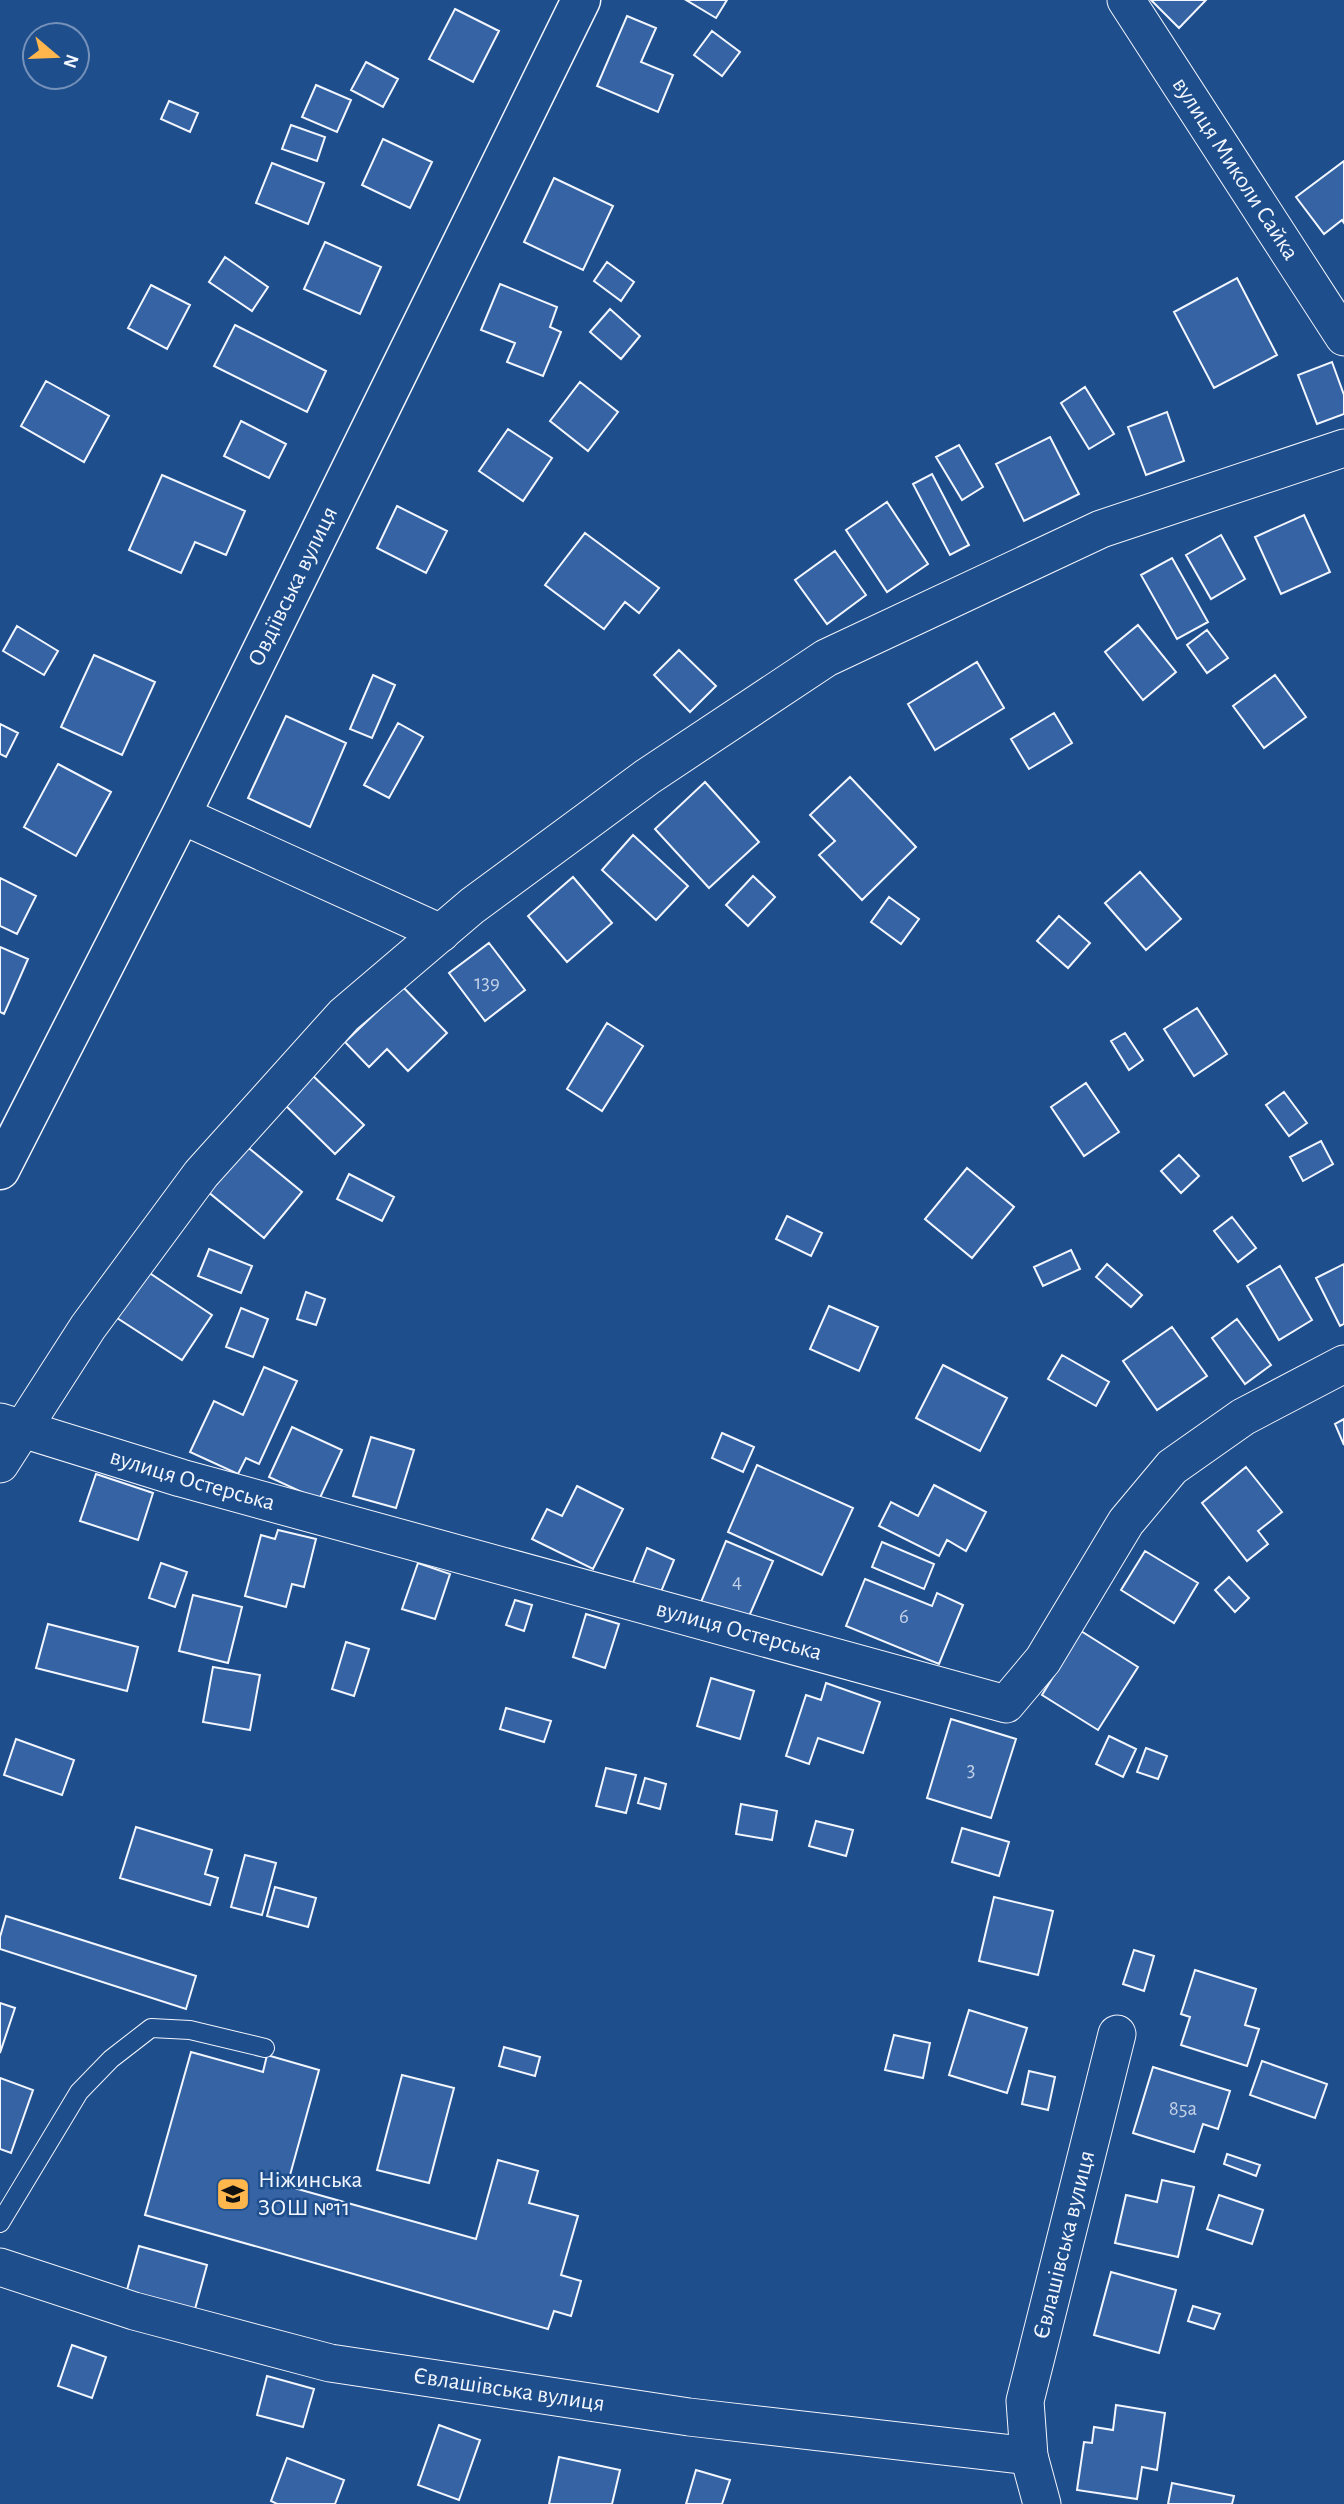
<svg xmlns="http://www.w3.org/2000/svg" width="1344" height="2504" viewBox="0 0 1344 2504" font-family="'Alegreya Sans',sans-serif">
  <style>
    .building { fill: #3563a3; stroke: #f2f6ff; stroke-width: 2 }
    .lines { fill: none; stroke-linecap: round; stroke-linejoin: round }
    .lane-casing { stroke: #f2f6ff; stroke-width: 20 }
    .street-casing { stroke: #f2f6ff; stroke-width: 39 }
    .secondary-casing { stroke: #f2f6ff; stroke-width: 41 }
    .lane { stroke: #1f4e8c; stroke-width: 18 }
    .street { stroke: #1f4e8c; stroke-width: 37 }
    .secondary { stroke: #1f4e8c; stroke-width: 38 }
    .labels { text-anchor: middle; dominant-baseline: central; stroke-width: 5; stroke-linejoin: round; paint-order: stroke }
    .number-label { font-size: 21px; fill: #c3d1e8 }
    .street-label { font-size: 24px; fill: #f2f6ff; stroke: #1f4e8c }
    .poi-label { font-size: 24px; fill: #f2f6ff; stroke: #1f4e8c; text-anchor: start }
  </style>
  <rect width="100%" height="100%" fill="#1f4e8c"/>
  <path class="building" d="M686,0H727L716,18Z
    M1151,0H1206L1179,28Z
    M455,9L499,31L473,82L429,59Z
    M627,16L656,28L641,62L673,75L658,112L597,86Z
    M712,31L740,52L722,76L694,55Z
    M366,62L398,79L383,107L351,90Z
    M316,85L351,100L337,132L302,117Z
    M169,101L198,113L190,132L161,119Z
    M291,125L325,137L317,161L282,149Z
    M383,139L432,162L410,208L362,185Z
    M1344,161V223L1342,220L1324,234L1296,197Z
    M272,163L324,183L308,224L256,203Z
    M554,178L613,206L583,270L524,242Z
    M325,242L381,267L360,314L304,289Z
    M225,257L268,287L252,311L209,282Z
    M607,262L634,282L621,301L594,281Z
    M1237,278L1277,355L1214,388L1174,312Z
    M500,284L557,307L550,327L561,332L543,376L507,362L515,343L481,330Z
    M151,285L190,305L167,349L128,328Z
    M610,309L640,336L621,359L590,332Z
    M235,325L326,371L307,412L214,366Z
    M1332,362L1344,395V414L1317,424L1298,375Z
    M46,381L109,416L84,462L21,426Z
    M580,382L618,412L588,451L550,421Z
    M1085,387L1114,434L1089,449L1061,403Z
    M1167,412L1184,461L1146,475L1128,427Z
    M241,421L286,444L269,478L224,456Z
    M508,429L552,458L523,501L479,471Z
    M1050,437L1079,494L1024,521L996,464Z
    M959,445L983,487L962,500L936,457Z
    M932,474L969,545L950,555L913,484Z
    M162,475L245,511L226,555L195,542L181,573L129,550Z
    M887,502L928,564L887,592L846,530Z
    M397,506L447,531L426,573L377,548Z
    M1304,515L1330,572L1281,594L1255,537Z
    M585,533L659,588L639,613L625,602L604,629L545,585Z
    M1221,535L1245,579L1211,599L1186,555Z
    M835,551L866,595L827,624L795,580Z
    M1172,558L1208,622L1177,639L1141,575Z
    M1138,625L1176,672L1143,700L1105,652Z
    M17,626L58,651L44,675L3,651Z
    M1207,630L1228,658L1207,673L1187,645Z
    M679,650L716,686L690,712L654,675Z
    M94,655L155,682L122,755L61,727Z
    M977,662L1004,708L935,750L908,704Z
    M373,675L395,685L372,738L350,729Z
    M1275,675L1306,717L1264,748L1233,706Z
    M1054,713L1072,743L1029,769L1011,739Z
    M286,716L346,743L310,827L248,798Z
    M398,723L423,737L389,798L364,785Z
    M0,724L18,733L6,757L0,754Z
    M58,764L111,792L76,856L24,827Z
    M850,777L916,847L862,900L819,855L835,841L810,815Z
    M705,782L759,842L709,888L655,829Z
    M633,835L688,886L656,920L602,870Z
    M1140,872L1181,919L1146,950L1105,903Z
    M753,876L775,897L748,926L726,905Z
    M573,877L612,923L567,962L528,916Z
    M0,878L36,896L17,934L0,926Z
    M889,897L919,919L901,944L871,922Z
    M1059,916L1090,943L1068,968L1037,941Z
    M489,943L525,990L485,1021L449,973Z
    M0,947L28,959L4,1014L0,1012Z
    M403,987L447,1033L408,1071L387,1049L369,1067L345,1042Z
    M1197,1008L1227,1054L1194,1076L1164,1029Z
    M607,1023L643,1046L602,1111L567,1089Z
    M1125,1033L1143,1060L1129,1070L1111,1041Z
    M308,1071L364,1125L335,1154L280,1100Z
    M1086,1083L1119,1132L1084,1156L1051,1107Z
    M1284,1092L1307,1123L1289,1136L1266,1105Z
    M1321,1141L1333,1164L1303,1181L1290,1157Z
    M245,1145L302,1192L264,1238L207,1191Z
    M1179,1155L1199,1176L1181,1193L1161,1171Z
    M967,1168L1014,1207L972,1258L925,1219Z
    M349,1174L394,1197L382,1221L337,1199Z
    M787,1216L822,1233L811,1256L776,1239Z
    M1232,1217L1256,1248L1238,1262L1214,1231Z
    M209,1249L252,1266L241,1293L198,1276Z
    M1071,1250L1080,1269L1043,1286L1034,1267Z
    M1107,1264L1142,1295L1131,1307L1096,1277Z
    M1344,1264V1324L1340,1326L1316,1278Z
    M1280,1266L1312,1320L1279,1340L1247,1286Z
    M145,1270L212,1315L182,1360L114,1316Z
    M306,1292L325,1299L316,1325L297,1319Z
    M829,1306L878,1327L859,1371L810,1349Z
    M241,1308L268,1319L253,1357L226,1347Z
    M1237,1319L1271,1365L1245,1384L1212,1338Z
    M1172,1327L1207,1376L1157,1410L1123,1361Z
    M1062,1355L1109,1382L1096,1406L1048,1379Z
    M943,1365L1007,1398L980,1451L916,1418Z
    M264,1367L297,1381L259,1464L246,1458L238,1474L190,1452L214,1401L243,1415Z
    M1344,1419V1445L1335,1424Z
    M292,1427L342,1450L319,1500L269,1477Z
    M722,1433L754,1447L743,1472L712,1458Z
    M371,1437L414,1450L396,1508L353,1496Z
    M757,1465L853,1508L822,1575L728,1532Z
    M1246,1467L1282,1512L1258,1531L1268,1544L1247,1561L1202,1503Z
    M96,1474L153,1493L138,1540L80,1521Z
    M934,1485L986,1512L966,1551L947,1540L939,1556L879,1526L891,1502L918,1516Z
    M577,1486L623,1509L593,1569L532,1539L547,1509L562,1516Z
    M278,1530L316,1539L304,1587L292,1584L286,1607L245,1596L261,1535L275,1539Z
    M726,1541L773,1561L747,1621L701,1602Z
    M882,1542L934,1564L924,1589L872,1567Z
    M647,1548L674,1560L658,1599L631,1588Z
    M1145,1551L1198,1583L1174,1623L1121,1590Z
    M161,1563L187,1572L175,1607L149,1598Z
    M418,1563L450,1574L435,1619L402,1609Z
    M1229,1577L1249,1598L1235,1612L1215,1590Z
    M865,1579L932,1606L937,1593L963,1605L939,1664L846,1626Z
    M193,1595L242,1607L228,1663L179,1651Z
    M515,1600L532,1605L524,1631L506,1625Z
    M586,1614L619,1624L605,1668L573,1657Z
    M48,1624L138,1647L127,1691L36,1668Z
    M1081,1631L1138,1667L1098,1730L1042,1695Z
    M346,1642L369,1649L354,1696L332,1689Z
    M213,1667L260,1675L250,1730L203,1722Z
    M711,1678L754,1691L740,1739L697,1726Z
    M826,1683L880,1702L863,1753L818,1738L809,1764L786,1756L806,1695L821,1700Z
    M506,1708L551,1721L544,1742L500,1729Z
    M951,1719L1016,1739L991,1818L927,1798Z
    M1109,1736L1136,1749L1123,1777L1096,1764Z
    M16,1739L74,1760L62,1795L4,1775Z
    M1146,1748L1167,1756L1158,1779L1137,1772Z
    M606,1768L636,1775L626,1813L596,1806Z
    M645,1778L666,1784L660,1809L638,1803Z
    M741,1804L777,1811L772,1840L736,1834Z
    M816,1821L853,1830L846,1856L809,1846Z
    M136,1827L212,1850L205,1874L218,1878L210,1905L120,1878Z
    M962,1828L1009,1842L999,1876L952,1862Z
    M245,1855L276,1863L262,1915L231,1907Z
    M275,1887L316,1898L308,1927L267,1916Z
    M994,1897L1053,1911L1038,1975L979,1961Z
    M6,1916L196,1976L186,2009L0,1949V1937Z
    M1134,1950L1154,1956L1144,1991L1123,1984Z
    M1195,1970L1256,1989L1245,2025L1259,2029L1247,2066L1181,2045L1190,2017L1181,2014Z
    M0,2003L15,2008L0,2053Z
    M969,2010L1027,2028L1007,2093L949,2075Z
    M894,2035L930,2043L923,2078L885,2070Z
    M504,2047L540,2057L535,2076L499,2066Z
    M191,2052L263,2072L267,2055L319,2070L287,2186L476,2239L498,2160L538,2171L529,2203L578,2216L561,2275L581,2281L571,2316L554,2311L548,2329L145,2215Z
    M1262,2061L1327,2084L1315,2118L1250,2095Z
    M1153,2067L1230,2091L1218,2129L1203,2124L1194,2152L1133,2133Z
    M1029,2071L1055,2077L1048,2110L1022,2104Z
    M402,2075L454,2088L429,2183L377,2170Z
    M0,2078L33,2090L11,2153L0,2149Z
    M1227,2154L1260,2165L1256,2176L1224,2164Z
    M1162,2180L1194,2187L1178,2257L1115,2243L1126,2195L1157,2202Z
    M1219,2195L1263,2210L1252,2244L1207,2229Z
    M139,2246L207,2265L192,2320L124,2301Z
    M1111,2272L1176,2290L1159,2353L1094,2335Z
    M1193,2306L1220,2314L1214,2329L1188,2321Z
    M72,2345L106,2357L92,2398L58,2386Z
    M267,2376L314,2389L303,2427L257,2415Z
    M1116,2405L1165,2413L1157,2470L1142,2467L1137,2499L1077,2490L1084,2442L1092,2443L1094,2427L1113,2430Z
    M439,2425L480,2440L459,2500L418,2485Z
    M559,2457L620,2470L612,2504H549Z
    M287,2458L344,2480L335,2504H277L271,2501Z
    M696,2470L730,2480L722,2504H686Z
    M1172,2483L1234,2496L1232,2504H1168Z"/>
  <g class="lines">
    <g class="lane-casing">
      <path id="lane" d="M0,2223L79,2092L111,2059L151,2028L190,2030L265,2048"/>
    </g>
    <g class="street-casing">
      <g id="street">
        <path id="s1" d="M1126,0L1344,337"/>
        <path d="M181,815L441,933"/>
        <path id="s2" d="M0,1422L181,1478L1006,1704L1043,1660L1126,1522L1172,1467L1243,1417L1344,1364"/>
        <path d="M0,1464L88,1327L201,1174L344,1015L472,906L647,777L826,658L1101,529L1344,448"/>
        <path id="s3" d="M0,2267L134,2311L330,2363L689,2417L1029,2456"/>
        <path id="s4" d="M1042,2504L1029,2456L1025,2401L1117,2034"/>
      </g>
    </g>
    <g class="secondary-casing">
      <g id="secondary">
        <path id="s5" d="M0,1170L181,815L581,0"/>
      </g>
    </g>
    <use href="#lane" class="lane"/>
    <use href="#street" class="street"/>
    <use href="#secondary" class="secondary"/>
  </g>
  <defs>
    <g id="school-square" transform="scale(1.75)"><rect x="-9" y="-9" width="18" height="18" rx="4" fill="#ffb74d" stroke="#1f4e8c"/><path d="M0-5L7-2L0 1L-7-2ZM-4 1L0 2.5L4 1V4Q0 6-4 4Z" fill="#111"/></g>
  </defs>
  <g fill-rule="evenodd">
    <use href="#school-square" x="233" y="2194"/>
  </g>
  <g class="labels">
    <g class="number-label">
      <text x="487" y="982">139</text>
      <text x="737" y="1581">4</text>
      <text x="904" y="1616">6</text>
      <text x="971" y="1769">3</text>
      <text x="1183" y="2108">85а</text>
    </g>
    <g class="street-label">
      <text stroke="none"><textPath href="#s1" startOffset="201">вулиця Миколи Сайка</textPath></text>
      <text stroke="none"><textPath href="#s5" startOffset="653">Овдіївська вулиця</textPath></text>
      <text stroke="none"><textPath href="#s2" startOffset="201">вулиця Остерська</textPath></text>
      <text stroke="none"><textPath href="#s2" startOffset="768">вулиця Остерська</textPath></text>
      <text stroke="none"><textPath href="#s4" startOffset="266">Євлашівська вулиця</textPath></text>
      <text stroke="none"><textPath href="#s3" startOffset="525">Євлашівська вулиця</textPath></text>
    </g>
    <g class="poi-label">
      <text x="258" y="2180">Ніжинська<tspan x="258" dy="28">ЗОШ №11</tspan></text>
    </g>
  </g>
  <g transform="translate(56 56) rotate(109)"><circle r="33" fill="#1f4e8c" stroke="#7391ba" stroke-width="2"/>
  <path d="M0-5L12 26L0 18L-12 26Z" fill="#ffb74d"/>
  <text y="-10" font-size="19" font-weight="bold" text-anchor="middle" fill="#f2f6ff">N</text>
  </g>
</svg>
